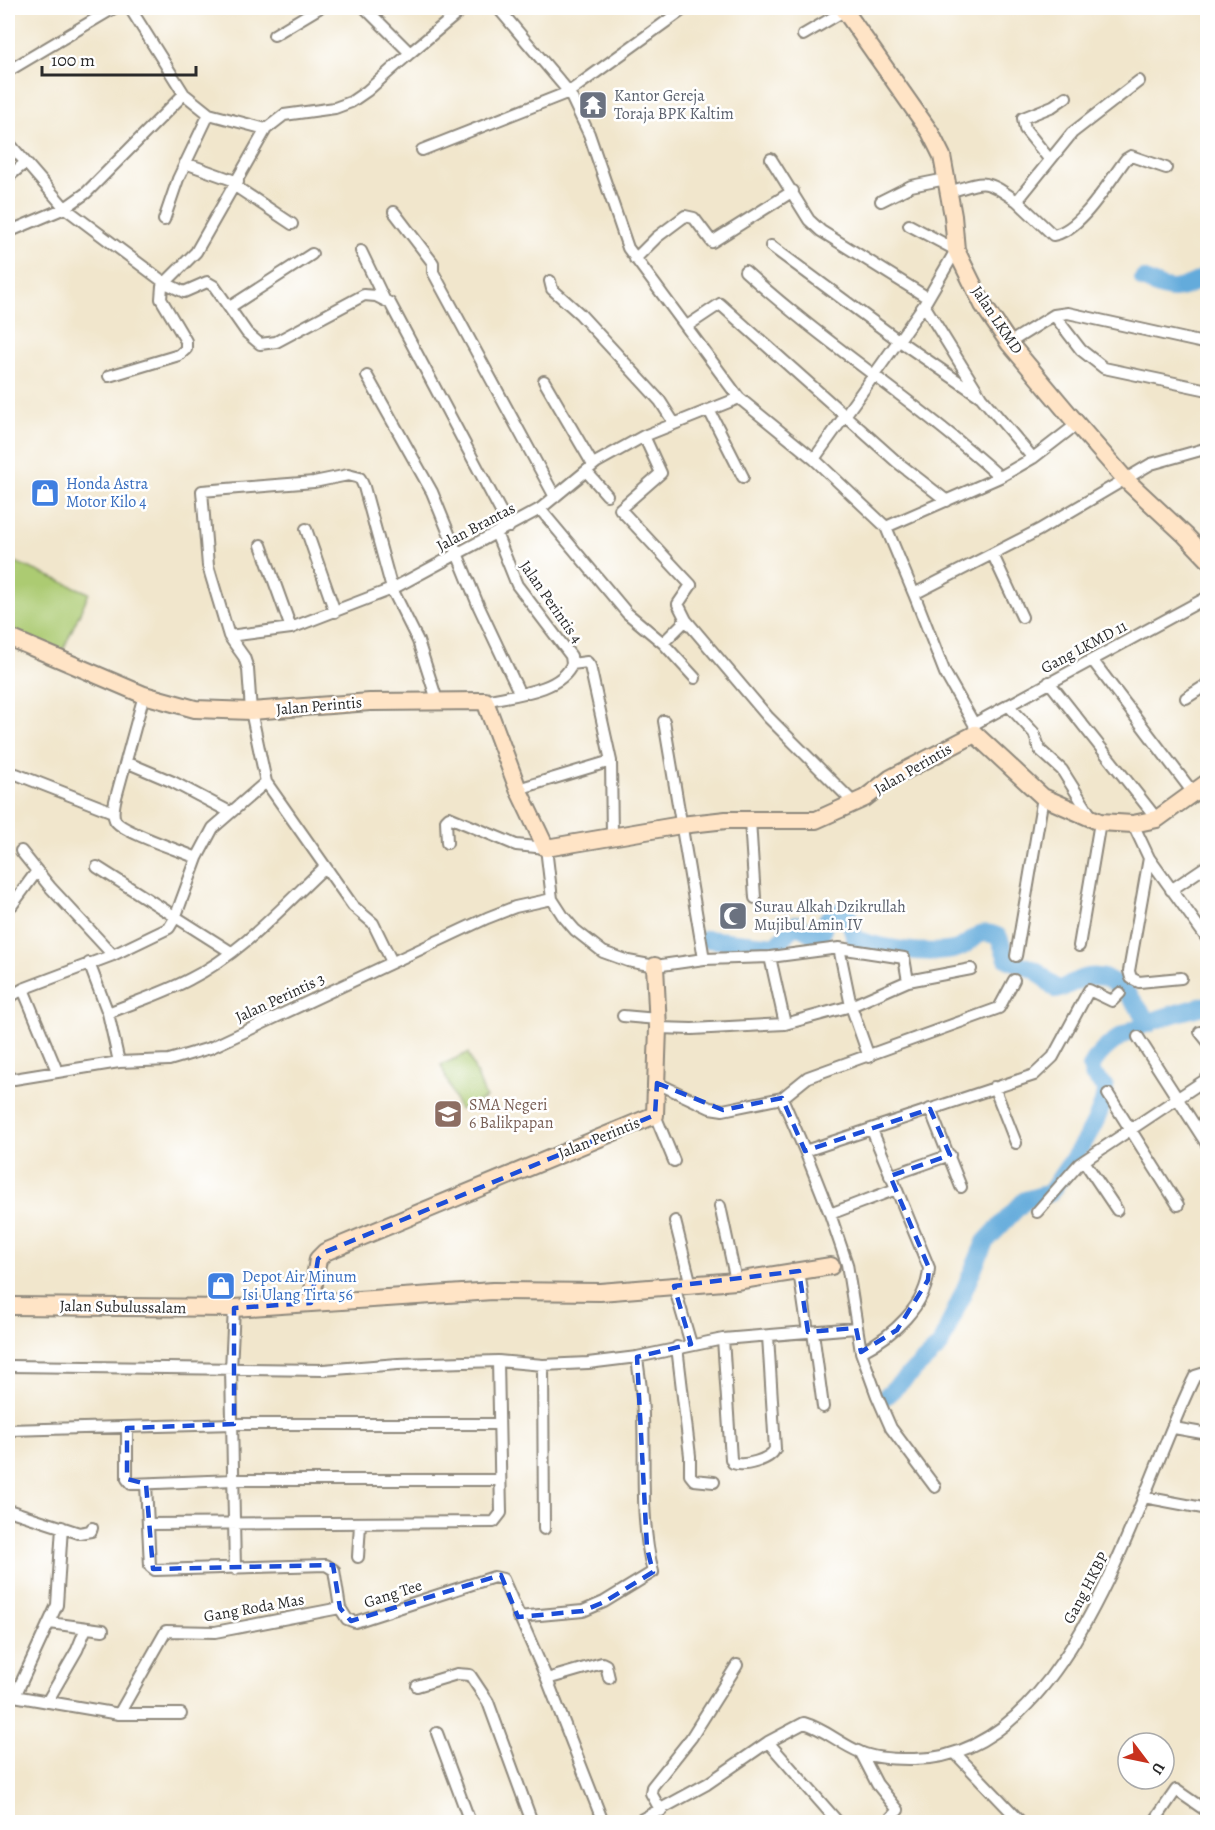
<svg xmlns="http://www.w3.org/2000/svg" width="1215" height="1830" viewBox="0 0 1215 1830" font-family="Alegreya,serif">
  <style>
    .green { fill: #accb72; stroke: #6c7b4e; stroke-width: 1.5 }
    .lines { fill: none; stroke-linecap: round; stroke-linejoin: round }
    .river { stroke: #64abdb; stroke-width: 18 }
    .street-casing { stroke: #8e887c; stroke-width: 14 }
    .secondary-casing { stroke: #8e887c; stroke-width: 20 }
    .street { stroke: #fff; stroke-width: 10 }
    .secondary { stroke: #ffe4c6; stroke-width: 16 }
    .marked { fill: none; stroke: #1d4ed8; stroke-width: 4.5; stroke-dasharray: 12 8; stroke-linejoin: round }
    .labels { text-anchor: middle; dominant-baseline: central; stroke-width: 5; stroke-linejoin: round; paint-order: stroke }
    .worship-label { font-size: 16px; fill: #5b616d; stroke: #fff; text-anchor: start }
    .street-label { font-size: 16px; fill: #2b2b2b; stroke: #fff }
    .shop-label { font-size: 16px; fill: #366cbe; stroke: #fff; text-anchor: start }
    .education-label { font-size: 16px; fill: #785e54; stroke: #fff; text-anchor: start }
  </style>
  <rect width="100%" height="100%" fill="#fff"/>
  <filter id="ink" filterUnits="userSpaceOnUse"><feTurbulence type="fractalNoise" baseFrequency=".0167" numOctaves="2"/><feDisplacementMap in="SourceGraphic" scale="12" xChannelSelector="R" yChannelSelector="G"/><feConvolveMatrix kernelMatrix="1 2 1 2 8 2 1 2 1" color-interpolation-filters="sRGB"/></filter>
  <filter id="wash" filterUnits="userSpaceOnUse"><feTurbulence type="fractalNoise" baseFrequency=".008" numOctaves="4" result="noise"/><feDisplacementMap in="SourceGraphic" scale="24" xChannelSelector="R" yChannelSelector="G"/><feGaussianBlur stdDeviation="1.35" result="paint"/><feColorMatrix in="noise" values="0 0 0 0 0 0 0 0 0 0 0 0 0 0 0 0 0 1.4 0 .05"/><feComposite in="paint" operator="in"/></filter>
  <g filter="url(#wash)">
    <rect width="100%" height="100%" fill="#f1e6cc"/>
    <path class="green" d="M8,559L89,593L62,652L8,631Z
      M468,1053L486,1098L459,1110L441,1065Z"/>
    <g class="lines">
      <path class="river" d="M1143,279C1174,295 1178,290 1208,276
        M706,939L776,946L796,924L817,937H821C824,922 827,915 842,911L848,915L855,939C881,949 927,955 953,950C975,946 973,925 999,937L1007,959L1037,971L1057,990C1067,987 1076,979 1088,977C1118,972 1135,1003 1149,1024
        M886,1396L940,1346L985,1242L1025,1200L1050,1193C1067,1166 1106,1118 1105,1087L1093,1075L1091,1067C1110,1030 1169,1014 1208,1005"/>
    </g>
  </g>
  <g filter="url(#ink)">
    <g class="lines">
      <g class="street-casing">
        <path id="street" d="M130,8L184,94L209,114
          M365,8L410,53L464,8
          M274,35L319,8
          M803,35L844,11
          M8,71L114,8
          M8,142L65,208L165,283L184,292L207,282L214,286L247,333L260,344L276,342L364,295L376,296L390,303L509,527
          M422,150L569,92L685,8
          M771,159L809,220L821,231L928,298
          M1050,160L1025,129L1023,118L1053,106L1066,97
          M185,163L238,182
          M8,177L25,163
          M235,186L292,224
          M949,192C988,180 984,179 1017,201L1072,133L1139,81
          M881,201L911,186L946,179
          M1017,201L1053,235C1081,231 1109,181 1126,159L1131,156L1166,168
          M394,212L433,263V272L555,497
          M164,220L178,179L209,114L266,129
          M909,225L956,250L924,305L814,459L886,527L914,594
          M8,232L65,208L86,193L184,94
          M771,246L898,340L981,397
          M361,251L384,299
          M635,259L657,237L685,216L694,218L712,242L793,191
          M745,271C826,345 919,403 1000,477
          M550,281L552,289L580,314L660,401L674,423
          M924,305L981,397L1033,458
          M230,307L312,254
          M1054,315L1081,350L1104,368L1208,390
          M687,326L720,304L897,462L947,501
          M1009,343L1054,315L1068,313L1208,344
          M109,376L179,355L186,349V341L161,299L162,286L196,252L266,129L284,115L335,108L351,102L367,91L410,53
          M367,376L432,492L479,607L519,692
          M544,381L593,465
          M739,398L814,459
          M709,410L743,477
          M644,436L661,473L620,509L691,585L678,604L686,620
          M586,471L607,495
          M540,509L627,613L663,643L686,620L768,717L854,803
          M886,527L1000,477L1033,458L1077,424
          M306,529L335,612
          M261,545L291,628
          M993,555L1022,617
          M229,636L291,628L392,589L540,509L597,462L644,436L739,398L628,248L589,134L569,92L498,8
          M663,643L695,678
          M1093,661L1194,794
          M572,664L587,662L590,666L611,761L612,836
          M1049,682L1157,819
          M144,695L115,801C114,808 112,814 115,820C121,832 182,851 197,858
          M1186,698L1208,684
          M485,701C510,695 561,692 572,664L571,656L517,585L496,533
          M1008,705L1034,733L1040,750L1062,770L1091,816
          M664,721L704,959
          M974,724L1208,597
          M975,734L974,724L945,673L914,594L1039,530L1151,464L1208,448
          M126,762L173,782L230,812
          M16,774L113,812
          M518,789L611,761
          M750,820L755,898
          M1133,824L1149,858L1208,940
          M447,843L446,820L449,817L516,845L546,848L552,899L563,916L575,930L603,952L628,961L655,966L704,959L770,957L839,948L904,958L908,981
          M21,851L50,887L113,955
          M1149,858L1129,971L1131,978L1139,982L1181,978
          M97,867L231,952
          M1171,890L1208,865
          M12,905L37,871
          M1079,946L1100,822
          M839,948L851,1006L869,1057
          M1016,956L1043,797
          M770,957L785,1024
          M392,962L373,923L353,906L266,782L251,711L248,669L244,657L229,636L208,566L202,491L314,482L348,475L360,478L364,487L392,589L418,641L437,700
          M89,963L108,1013
          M23,989L57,1071
          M8,998L23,989L113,955L169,928L175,918L197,858L213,828L266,782
          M623,1016L657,1019
          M658,1028L692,1029L785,1024L851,1006L908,981L971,969
          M1200,1032L1208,1042
          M1138,1037L1208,1146
          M119,1062L108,1013C135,1002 164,993 190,979C242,953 283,906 325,867
          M8,1080L119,1062L169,1060L210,1048L487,918L515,907L552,899
          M657,1083L710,1108L723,1110L782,1098L808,1077L999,1008L1014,980
          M994,1087L1016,1143
          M1108,1094L1178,1205
          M782,1098L805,1151
          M930,1109L961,1187
          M655,1115L674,1161
          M1084,1161L1117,1210
          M890,1176L950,1155
          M720,1206L736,1281
          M1037,1212L1079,1164L1208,1078
          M830,1214L896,1189
          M675,1221L691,1285
          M799,1271L808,1332
          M674,1286L691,1344
          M234,1308L231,1369L235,1569
          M813,1332L823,1407
          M723,1339L731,1459L733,1463C744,1467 770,1460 775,1449L768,1336
          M677,1347L690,1456V1475L694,1480L714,1482
          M861,1352C892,1336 927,1306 929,1268L872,1130
          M543,1365L544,1529
          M8,1366L323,1370L398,1364L498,1361L543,1365L588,1363L637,1357L723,1339L856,1328
          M127,1428V1479L131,1484L234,1480H500
          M1174,1428L1208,1434
          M8,1430L234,1424H499
          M146,1484L150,1566L155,1570L326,1565L334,1570L340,1608L347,1619L355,1622L494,1577L503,1579L547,1679L603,1822
          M935,1487L891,1428L877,1396L861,1352L847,1264L830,1214L805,1151L1034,1075L1053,1057L1089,990L1112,1001L1120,993
          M1144,1497L1208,1509
          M8,1510L79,1533L91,1531L92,1528
          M148,1524L494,1522L501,1513L498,1361
          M1208,1531V1549
          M358,1557L360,1524
          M518,1617L583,1611L604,1602L653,1572C640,1521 645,1469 643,1416C643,1397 639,1376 637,1357
          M50,1623L103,1630
          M1207,1666H1208
          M547,1679L602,1663L606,1665L609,1678
          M417,1686L457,1674L470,1675L488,1702L532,1822
          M8,1695L119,1714L166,1631L215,1632L340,1608
          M15,1696L57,1605L62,1527
          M47,1702L77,1650L86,1628
          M119,1714H181
          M437,1733L470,1822
          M768,1742L838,1822
          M861,1753L877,1784L898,1810L887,1822
          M955,1753L1021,1822
          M661,1811L651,1793L652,1787L691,1738L737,1665
          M637,1822L707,1784L768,1742L804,1723C825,1729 840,1744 860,1752C873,1758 895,1759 909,1759C1071,1765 1138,1489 1195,1376L1208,1372
          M1154,1822L1176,1790L1208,1812"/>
      </g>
      <g class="secondary-casing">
        <path id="secondary" d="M843,8L930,132L942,156L953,216L956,250L983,305L1009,343L1077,424L1126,480L1185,535L1208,559
          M8,637L144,695L195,709L251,711L370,702L485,701L518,789L546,848L681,825L726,820H816L865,798L891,778L975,734L1043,797L1100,822L1133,824L1157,819L1208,782
          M311,1303L318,1259L325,1252L655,1115L658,1028L655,966
          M8,1306L234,1308L493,1291L600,1292L736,1281L831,1266"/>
      </g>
      <use href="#street" class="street"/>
      <use href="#secondary" class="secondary"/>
    </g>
  </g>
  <path class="marked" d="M657,1083L723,1110L782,1098L805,1151L930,1109L950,1155L890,1176L929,1268L928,1280L897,1330L861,1352L856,1328L808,1332L799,1271L674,1286L691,1344L637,1357L647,1548L653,1572L604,1602L583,1611L518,1617L501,1575L351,1621L340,1608L333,1565L153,1569L146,1484L127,1479V1428L234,1424V1308L311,1303L318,1259L325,1252L655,1115Z"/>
  <defs>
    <g id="temple-square" transform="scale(1.5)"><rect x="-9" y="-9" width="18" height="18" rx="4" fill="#6b7280" stroke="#fff"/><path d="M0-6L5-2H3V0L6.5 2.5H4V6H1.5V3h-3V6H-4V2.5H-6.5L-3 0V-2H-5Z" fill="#fff"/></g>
    <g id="shop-square" transform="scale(1.5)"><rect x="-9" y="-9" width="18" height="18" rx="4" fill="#3f7fe0" stroke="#fff"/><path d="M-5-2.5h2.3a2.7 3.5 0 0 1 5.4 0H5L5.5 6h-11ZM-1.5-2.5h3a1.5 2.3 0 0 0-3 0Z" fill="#fff"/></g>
    <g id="mosque-square" transform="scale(1.5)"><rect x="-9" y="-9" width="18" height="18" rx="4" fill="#6b7280" stroke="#fff"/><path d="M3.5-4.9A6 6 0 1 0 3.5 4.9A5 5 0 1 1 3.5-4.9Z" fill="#fff"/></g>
    <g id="school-square" transform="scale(1.5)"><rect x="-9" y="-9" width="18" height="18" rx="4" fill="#8d6e63" stroke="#fff"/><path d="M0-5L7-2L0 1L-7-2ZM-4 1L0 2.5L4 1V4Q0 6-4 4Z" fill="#fff"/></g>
  </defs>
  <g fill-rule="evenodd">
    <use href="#temple-square" x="593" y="105"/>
    <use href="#shop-square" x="45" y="493"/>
    <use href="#mosque-square" x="733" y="916"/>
    <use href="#school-square" x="448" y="1114"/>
    <use href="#shop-square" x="221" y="1286"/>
  </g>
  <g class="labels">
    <g class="worship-label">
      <text x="614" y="96">Kantor Gereja<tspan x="614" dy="18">Toraja BPK Kaltim</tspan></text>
      <text x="754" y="907">Surau Alkah Dzikrullah<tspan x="754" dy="18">Mujibul Amin IV</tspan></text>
    </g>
    <g class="street-label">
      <text transform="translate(997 320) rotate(56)">Jalan LKMD</text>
      <text transform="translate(476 527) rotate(-28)">Jalan Brantas</text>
      <text transform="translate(551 602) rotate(55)">Jalan Perintis 4</text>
      <text transform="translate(1084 647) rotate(-28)">Gang LKMD 11</text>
      <text transform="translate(319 706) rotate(-5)">Jalan Perintis</text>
      <text transform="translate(913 769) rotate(-30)">Jalan Perintis</text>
      <text transform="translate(280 998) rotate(-25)">Jalan Perintis 3</text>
      <text transform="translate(599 1138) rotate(-22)">Jalan Perintis</text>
      <text transform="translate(123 1307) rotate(1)">Jalan Subulussalam</text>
      <text transform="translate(1086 1588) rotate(-62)">Gang HKBP</text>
      <text transform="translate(393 1594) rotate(-18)">Gang Tee</text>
      <text transform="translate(254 1608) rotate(-10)">Gang Roda Mas</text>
    </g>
    <g class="shop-label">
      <text x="66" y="484">Honda Astra<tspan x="66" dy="18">Motor Kilo 4</tspan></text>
      <text x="242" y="1277">Depot Air Minum<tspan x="242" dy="18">Isi Ulang Tirta 56</tspan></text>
    </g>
    <g class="education-label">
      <text x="469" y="1105">SMA Negeri<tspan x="469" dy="18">6 Balikpapan</tspan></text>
    </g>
  </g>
  <rect width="1215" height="1830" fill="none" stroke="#fff" stroke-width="30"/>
  <g transform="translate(1146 1761) rotate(122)"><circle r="28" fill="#ffffff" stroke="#aaaaaa" stroke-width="1.5"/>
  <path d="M0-4.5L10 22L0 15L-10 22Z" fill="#c8321e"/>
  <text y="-9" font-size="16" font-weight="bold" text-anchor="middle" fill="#2b2b2b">U</text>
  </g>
  <path d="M42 66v9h154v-9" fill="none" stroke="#2b2b2b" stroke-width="3"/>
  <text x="51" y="66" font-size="18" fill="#2b2b2b" stroke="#ffffff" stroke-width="4.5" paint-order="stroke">100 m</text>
</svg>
